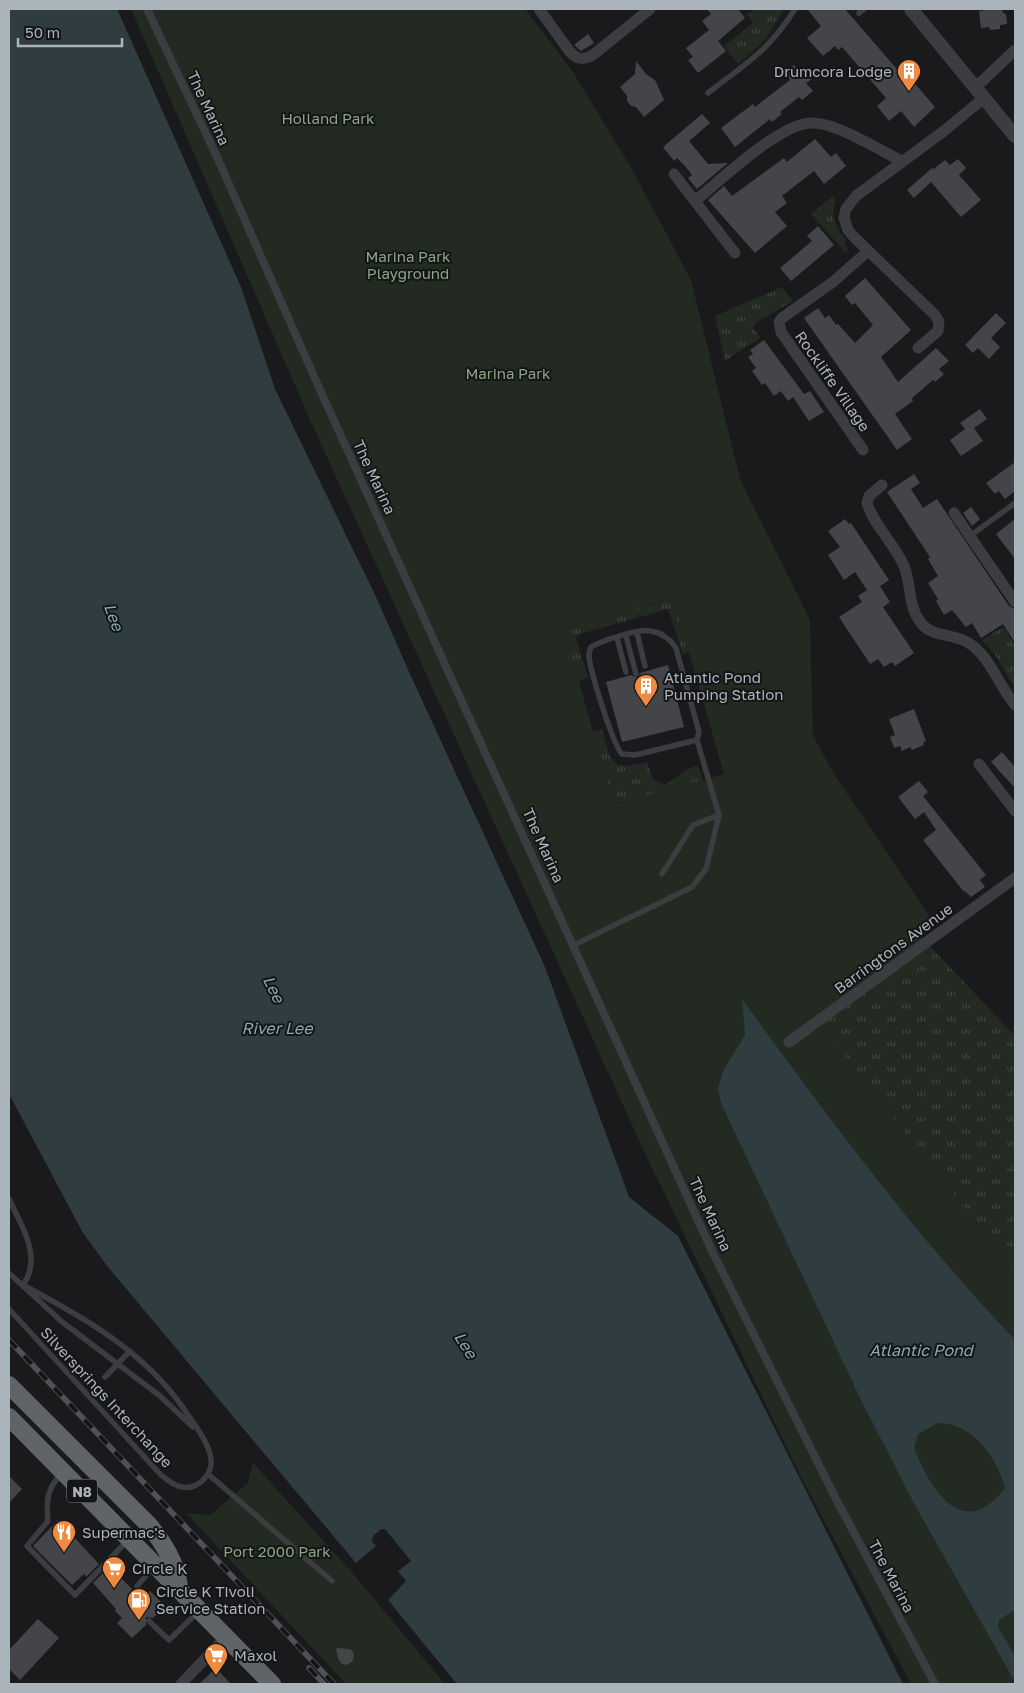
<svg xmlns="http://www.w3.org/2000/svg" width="1024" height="1693" viewBox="0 0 1024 1693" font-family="'Golos Text',sans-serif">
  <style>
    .grass { fill: url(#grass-tufts) }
    .green { fill: #222a21; fill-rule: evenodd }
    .water { fill: #2f3d40; fill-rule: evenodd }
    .building { fill: #444549 }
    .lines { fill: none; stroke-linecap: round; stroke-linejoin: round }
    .service { stroke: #3b3d41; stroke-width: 5.5 }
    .pedestrian { stroke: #3b3d41; stroke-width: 8 }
    .minor { stroke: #3b3d41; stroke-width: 11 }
    .tertiary { stroke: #3b3d41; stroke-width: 14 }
    .trunk { stroke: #5f6469; stroke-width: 18 }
    .rail-casing { stroke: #4e5256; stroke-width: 5.5 }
    .rail { stroke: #151517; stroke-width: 4; stroke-dasharray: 11; stroke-linecap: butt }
    .labels { text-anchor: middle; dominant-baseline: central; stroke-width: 4; stroke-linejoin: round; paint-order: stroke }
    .shield { fill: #151517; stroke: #7f848a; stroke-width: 1 }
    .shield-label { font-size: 14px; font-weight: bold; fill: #acb4bb }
    .poi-label { font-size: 15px; fill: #acb4bb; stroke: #151517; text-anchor: start }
    .street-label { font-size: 15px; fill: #acb4bb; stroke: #151517 }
    .park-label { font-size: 15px; fill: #8aa684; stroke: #151517 }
    .water-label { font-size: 16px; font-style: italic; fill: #84aab5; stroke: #151517 }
  </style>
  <defs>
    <pattern id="grass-tufts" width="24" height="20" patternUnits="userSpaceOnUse" patternTransform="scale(1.25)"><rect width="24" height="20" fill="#222a21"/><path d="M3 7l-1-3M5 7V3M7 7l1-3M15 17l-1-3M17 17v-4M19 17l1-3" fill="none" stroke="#3f463f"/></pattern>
  </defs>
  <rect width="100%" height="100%" fill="#1a1a1c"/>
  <path class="grass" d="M754,9H784L766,39L738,64L724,46L753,23L747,15Z
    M833,196L836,200C830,217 835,226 846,240L844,242L848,250L846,253L811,214Z
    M782,287L793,301L755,323L753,327L760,338L725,361L715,316Z
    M673,597L689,652L683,654L668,609L580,634L576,638L588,677L578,681L564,629Z
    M1003,627L1015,645V688L995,655L982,640Z
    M602,729C611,763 610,772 647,762L653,779L665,785C677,778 684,768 698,766L703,780L613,805L593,732Z
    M895,909L1015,1036V1303L778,971Z"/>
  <path class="green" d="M131,9H525L573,72L632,169L691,280L740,479L810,620L813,736L836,777L935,924L811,1014L1015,1272V1684H911L799,1473L644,1151L311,422ZM673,597L724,774L614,805L564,629Z
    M253,1463L349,1569L445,1684H346L186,1513L210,1515L248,1483Z"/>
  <path class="water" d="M9,9H117L241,287L275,389L377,599L410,674L545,967L629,1197L678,1236L903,1684H457L388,1600L406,1581L398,1571L411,1561L385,1529H381L373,1536L372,1541L376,1546L356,1563L108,1267L83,1233L9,1094Z
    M742,999C828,1117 914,1234 1015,1340V1610L999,1620L998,1627L1015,1656V1682L916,1507L862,1402L721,1103L718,1089L723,1071L745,1035ZM938,1423C974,1424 996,1456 1005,1488C963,1543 931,1490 914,1448L918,1434Z"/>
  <path class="building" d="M707,9H738L745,18L718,41L726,51L698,73L688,60L693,57L686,48L709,30L702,21L711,14Z
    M807,9H845L908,82L911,79L935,107L914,127L901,111L889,121L877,106L886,98L842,47L838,50L835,46L823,56L807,38L821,26Z
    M983,9H1002L1003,13L1006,14L1007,24L1000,25V29L990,30L989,27L981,28L979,11H983Z
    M588,34L594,43L581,51L574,45Z
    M636,61L646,74L655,80L664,100L644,117L636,107L631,106L627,101V96L620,87L635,74Z
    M794,65L800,73L805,70L812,79L806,83L813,91L802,100L799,97L780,112L782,114L772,122L770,119L735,147L721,128L753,104L755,107L790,80L785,73Z
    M702,114L710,123L689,141L708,164L728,163L697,189L688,178L692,175L685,166L677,158L674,161L663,147Z
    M815,139L831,157L836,153L846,166L824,184L814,171L782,196L787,203L775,212L787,226L755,253L708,200L724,186L732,196L784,158L787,162Z
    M958,159L966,168L959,175L981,200L961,217L931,182L914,198L907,190L932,168L934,169L945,160L950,165Z
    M818,226L834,245L791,281L780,268L812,241L807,236Z
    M865,278L911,330L881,357L898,382L936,348L949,361L939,369L944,374L935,382L933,380L912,398L913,401L895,414L912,439L897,450L804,318L818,308L825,318L829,315L836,325L838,324L855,343L873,325L855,303L852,305L845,296Z
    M996,313L1006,323L991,338L1000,347L989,359L978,348L973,353L965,345Z
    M764,340L804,394L810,391L824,412L809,421L793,397L788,401L781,391L774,396L765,383L762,385L752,371L756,368L748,357L753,354L750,350Z
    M980,409L987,419L974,428L983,441L961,456L950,440L965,429L960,423Z
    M1015,462V491L1005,499L999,491L995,494L986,483Z
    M914,474L920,483L911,489L923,508L937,499L1009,606L1015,609V643L1003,624L981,638L972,623L966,627L952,610L944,615L936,601L938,599L928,583L938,576L928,559L930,557L887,492Z
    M971,507L980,519L972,526L963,513Z
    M845,519L849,524L851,523L889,580L880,586L890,602L883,607L914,653L895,666L892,662L884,667L878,659L870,664L839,617L862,602L858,596L867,590L855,572L844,580L828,555L840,547L828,531Z
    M1015,519V559L996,534Z
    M668,665L684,727L622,742L606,682L631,675L638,678L640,673Z
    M914,709L926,741L923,743L924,745L912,750L910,747L902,751L900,746L894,748L890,737L895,735L889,719Z
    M1002,752L1015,767V788L991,762Z
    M919,781L928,792L923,796L986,875L980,880L985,887L971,897L965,891L964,892L923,840L936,830L924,812L915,819L898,797Z
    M9,1476L22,1489L9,1503Z
    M58,1520L99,1564L86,1577L84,1574L72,1585L33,1546Z
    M111,1568L134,1591L139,1603L145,1602L146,1595L150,1591L165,1606L153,1618L146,1617V1625L132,1638L117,1623L122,1618L115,1611L116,1609L93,1583L105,1571L107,1572Z
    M38,1619L59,1638L20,1680L9,1669V1650Z
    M336,1648L350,1649L354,1653L353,1661L347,1665L342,1664L338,1659Z
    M216,1668L231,1684H199Z"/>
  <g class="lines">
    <path class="service" d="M859,13L864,9
      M708,93C745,64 769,51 795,9
      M970,536L1015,503
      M637,633L645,666
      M626,636L636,674
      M617,638L626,672
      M662,874L693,825L719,815
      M574,945L692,887L706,869L719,815L697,740L699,732L676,648C670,639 662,633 651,631C640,628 601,641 591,647C590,650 589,652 589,655C589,668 613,745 622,754L635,755L697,740
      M9,1199C21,1225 43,1257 23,1285
      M9,1273L61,1321L160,1396L193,1427
      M9,1309L160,1474C166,1479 174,1486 182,1487C198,1490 213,1474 211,1459C209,1442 193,1423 184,1409C144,1351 83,1317 23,1285
      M105,1377L130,1351
      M62,1473C47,1489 46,1499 48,1521L27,1546L75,1595L128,1540
      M208,1474L332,1581
      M142,1599L137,1586L154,1567
      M149,1621L169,1640L198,1612"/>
    <path class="pedestrian" d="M147,9L217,157L321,392L712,1251L837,1501L935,1684"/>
    <path class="minor" d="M539,9L570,52C578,60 583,60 593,55L650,9
      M976,87L1015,50
      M674,174L735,253
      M695,201C721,180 783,120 814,123C838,124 880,150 901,161
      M918,348L938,331L939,322L935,315L854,237L848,230L844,218L846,209L856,196L944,131L985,97
      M863,450L781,332L779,322L782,318L833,282L868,251
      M882,485L869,496L867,503C874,526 895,544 904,566C912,585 907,605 921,623C932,637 953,634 967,642C990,655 998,685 1015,705
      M954,513L1015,602
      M979,764L1015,811
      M789,1042L1015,878
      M181,1684L226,1637"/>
    <path class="tertiary" d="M911,9L1015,136"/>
    <path class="trunk" d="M9,1385L148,1524C163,1542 178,1565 179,1589
      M9,1417L272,1684"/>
    <g class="rail-casing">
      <path id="rail" d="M9,1340L334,1684
        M309,1668L324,1684"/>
    </g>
    <use href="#rail" class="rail"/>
  </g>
  <defs>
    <g id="building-pin" transform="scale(1.25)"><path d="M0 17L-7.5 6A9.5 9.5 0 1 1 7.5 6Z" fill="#f08a3e" stroke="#151517"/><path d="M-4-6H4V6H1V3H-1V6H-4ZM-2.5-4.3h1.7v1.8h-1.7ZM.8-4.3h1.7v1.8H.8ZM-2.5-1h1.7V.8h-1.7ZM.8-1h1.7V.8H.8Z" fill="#fff"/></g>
    <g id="restaurant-pin" transform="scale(1.25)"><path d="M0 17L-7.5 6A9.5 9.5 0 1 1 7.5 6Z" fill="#f08a3e" stroke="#151517"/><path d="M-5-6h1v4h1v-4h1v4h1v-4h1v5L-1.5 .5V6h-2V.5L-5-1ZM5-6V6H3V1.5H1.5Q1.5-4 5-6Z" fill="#fff"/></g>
    <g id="supermarket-pin" transform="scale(1.25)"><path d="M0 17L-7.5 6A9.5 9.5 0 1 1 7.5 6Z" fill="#f08a3e" stroke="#151517"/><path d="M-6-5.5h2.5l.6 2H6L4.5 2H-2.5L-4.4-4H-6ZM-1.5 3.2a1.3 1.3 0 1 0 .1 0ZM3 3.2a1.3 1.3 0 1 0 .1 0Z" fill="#fff"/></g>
    <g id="fuel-pin" transform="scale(1.25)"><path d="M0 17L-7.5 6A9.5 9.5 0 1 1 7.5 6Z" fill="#f08a3e" stroke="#151517"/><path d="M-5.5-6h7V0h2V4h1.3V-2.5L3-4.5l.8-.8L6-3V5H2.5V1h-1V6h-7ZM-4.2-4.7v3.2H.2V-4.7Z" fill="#fff"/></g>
  </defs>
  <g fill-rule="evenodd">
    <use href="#building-pin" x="909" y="71"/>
    <use href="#building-pin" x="646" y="686"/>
    <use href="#restaurant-pin" x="64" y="1532"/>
    <use href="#supermarket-pin" x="114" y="1568"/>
    <use href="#fuel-pin" x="139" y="1600"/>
    <use href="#supermarket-pin" x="216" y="1655"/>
  </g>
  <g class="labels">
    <rect class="shield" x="67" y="1479.5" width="30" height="23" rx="4"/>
    <g class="shield-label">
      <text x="82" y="1491">N8</text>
    </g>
    <g class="poi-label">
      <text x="892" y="71" text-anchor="end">Drumcora Lodge</text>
      <text x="664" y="677">Atlantic Pond<tspan x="664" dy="17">Pumping Station</tspan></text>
      <text x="82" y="1532">Supermac's</text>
      <text x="132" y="1568">Circle K</text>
      <text x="156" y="1591">Circle K Tivoli<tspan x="156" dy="17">Service Station</tspan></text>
      <text x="234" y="1655">Maxol</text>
    </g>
    <g class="street-label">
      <text transform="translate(209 108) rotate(65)">The Marina</text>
      <text transform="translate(833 381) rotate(55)">Rockliffe Village</text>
      <text transform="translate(375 477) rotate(65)">The Marina</text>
      <text transform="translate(544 845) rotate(66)">The Marina</text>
      <text transform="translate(893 948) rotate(-36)">Barringtons Avenue</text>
      <text transform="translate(711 1214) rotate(65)">The Marina</text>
      <text transform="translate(107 1397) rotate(47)">Silversprings Interchange</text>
      <text transform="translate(892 1576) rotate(62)">The Marina</text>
    </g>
    <g class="park-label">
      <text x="328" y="118">Holland Park</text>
      <text x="408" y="256">Marina Park<tspan x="408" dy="17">Playground</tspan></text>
      <text x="508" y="373">Marina Park</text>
      <text x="277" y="1551">Port 2000 Park</text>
    </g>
    <g class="water-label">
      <text transform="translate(114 617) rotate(70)">Lee</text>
      <text transform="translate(274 989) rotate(64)">Lee</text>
      <text x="277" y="1028">River Lee</text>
      <text transform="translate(466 1345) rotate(58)">Lee</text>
      <text x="921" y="1350">Atlantic Pond</text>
    </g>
  </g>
  <rect width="1024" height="1693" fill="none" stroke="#acb4bb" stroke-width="20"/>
  <path d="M18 38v8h104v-8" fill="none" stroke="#acb4bb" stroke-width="2.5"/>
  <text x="25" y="38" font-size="15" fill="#acb4bb" stroke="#151517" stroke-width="4" paint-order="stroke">50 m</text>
</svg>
